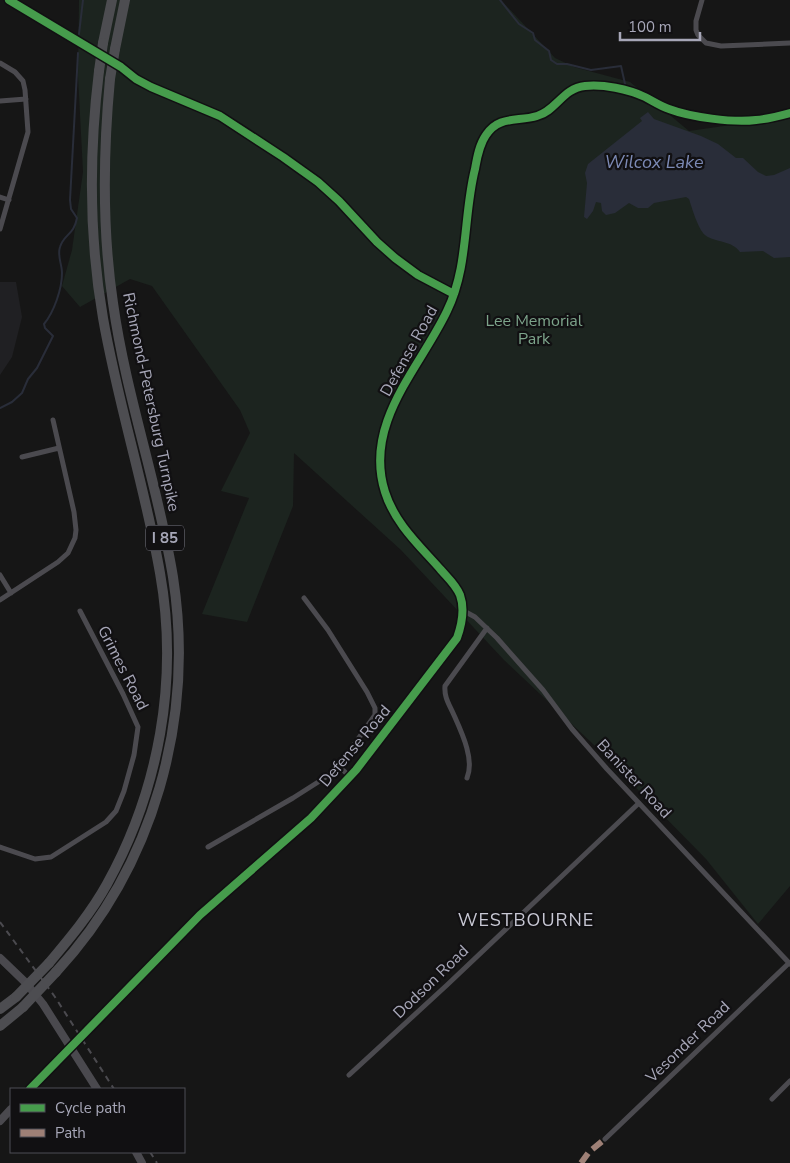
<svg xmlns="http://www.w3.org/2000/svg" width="790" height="1163" viewBox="0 0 790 1163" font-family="'Nunito Sans',sans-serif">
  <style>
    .built { fill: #202023 }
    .green { fill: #1c241f }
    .water { fill: #292d39 }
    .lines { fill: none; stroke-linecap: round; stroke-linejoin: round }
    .stream { stroke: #292d39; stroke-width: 2 }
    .secondary-tunnel { stroke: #333336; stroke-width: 8; stroke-dasharray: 8 4; stroke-linecap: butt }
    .street { stroke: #4b4a4f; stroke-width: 5 }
    .secondary { stroke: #4a494e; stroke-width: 8 }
    .highway { stroke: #4d4d51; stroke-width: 10 }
    .rail { stroke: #4b4a4f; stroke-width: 2; stroke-dasharray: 6 5; stroke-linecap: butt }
    .highway-bridge { stroke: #4d4d51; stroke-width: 10 }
    .quiet { stroke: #9e8076; stroke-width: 6; stroke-dasharray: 12 6; stroke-linecap: butt }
    .cycleway-casing { stroke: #111012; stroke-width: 11 }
    .cycleway { stroke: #469c4c; stroke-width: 8 }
    .labels { text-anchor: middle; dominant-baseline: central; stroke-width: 4.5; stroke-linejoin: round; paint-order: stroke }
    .shield { fill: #111012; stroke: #7a7a86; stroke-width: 1 }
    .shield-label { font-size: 15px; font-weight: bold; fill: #a7a7b8 }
    .park-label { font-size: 16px; fill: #7da48b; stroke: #111012 }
    .street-label { font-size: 16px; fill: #a7a7b8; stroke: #111012 }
    .water-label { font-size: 18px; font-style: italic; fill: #7c8ab5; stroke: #111012 }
    .neighbourhood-label { font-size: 18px; letter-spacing: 1px; fill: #c8c8d4; stroke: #111012 }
  </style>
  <rect width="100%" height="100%" fill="#161616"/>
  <path class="built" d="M0,282H16L22,317L12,357L0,375Z"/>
  <path class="green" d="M79,0H501L555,58L574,67L630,82L689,131L745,123L790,111V886L758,924L706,859L594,745L504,660L401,550L294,453L293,506L247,622L202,614L249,498L221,491L250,433L240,410L152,286L130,279L80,307L62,286L72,250L83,172L78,76Z"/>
  <path class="water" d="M648,112L654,119L701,136L718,144L736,158H743L758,172L766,176L774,175L790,168V257L774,258L763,251L740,252C732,240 715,243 705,235C698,229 692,208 689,199L686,197L654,203L648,208H638L629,203L615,213L606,215L602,211L601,203L596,202L593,211L587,219L584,217L587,183L585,173L588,164L642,121L640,118Z"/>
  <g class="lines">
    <path class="stream" d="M500,0L519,24L533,33L535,40L549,51L551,60L557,64H567L591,70L621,66L625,84
      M79,34L83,0
      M0,408L12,402L22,393L28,379L37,368L53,336L45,328L44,324C54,312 62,289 62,273C62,264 57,256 60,247C64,234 74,235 77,218L71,209L70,200L78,53"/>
    <path class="secondary-tunnel" d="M67,1051L84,1034"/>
    <path class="street" d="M9,0L121,67L136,79L151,87L220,116L283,157L318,182L339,201L377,242L395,258L418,275L454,294
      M702,0L696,21V30L698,35L706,43L721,46L790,43
      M0,63L15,72L23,81L25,90L28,132L0,229
      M0,101L26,99
      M0,197L9,200
      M22,457L59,448
      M0,575L11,593
      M0,600L58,562L68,553L75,538L76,530L74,512L53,420
      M462,610L475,617L497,638L543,690L572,729L607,769L790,964
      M339,766L350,777
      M467,778C475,759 461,731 453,713C449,704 444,697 445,686L487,628
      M0,847L35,859L51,857L106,822L116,811L124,791L134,755L138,727L123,694L80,611
      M208,847L293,798L326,777L339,766L375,715V708L367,692L328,630L304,598
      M349,1075L447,985L639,803
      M772,1099L790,1081
      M605,1139L789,963"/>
    <path class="secondary" d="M0,958L25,982L43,1004L97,1089
      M84,1034L200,915L311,818L356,770L457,638C462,624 465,609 460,595C456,585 448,578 441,570C420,546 395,524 385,492C363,423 420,368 447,311C469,266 463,216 475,169C477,158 479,145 486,135C499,115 518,122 537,116C556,111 563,88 585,86C603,84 628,89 645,97C653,101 660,106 669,109C690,117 733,123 756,120C767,119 779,116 790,113
      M30,1089L67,1051
      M0,1121L11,1109
      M136,1152L142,1163"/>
    <path class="highway" d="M103,43L112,0
      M115,49L125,0
      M49,963C70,938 91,913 107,884C159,790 179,680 160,573C145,487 118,404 103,318C89,237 89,153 99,71
      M56,972C154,866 195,719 173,577C158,485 126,396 113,303C102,229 103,154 110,79
      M0,1009L16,997
      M0,1026L23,1007"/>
    <path class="rail" d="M0,922L55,997L114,1089
      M150,1152L157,1163"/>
    <path class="highway-bridge" d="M99,71L103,43
      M110,79L115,49
      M16,997L49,963
      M23,1007L56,972"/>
    <path class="quiet" d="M581,1163L589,1152L605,1139"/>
    <g class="cycleway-casing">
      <path id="cycleway" d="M9,0L121,67L136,79L151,87L220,116L283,157L318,182L339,201L377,242L395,258L418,275L454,294
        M30,1089L200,915L311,818L356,770L457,638C462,624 465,609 460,595C456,585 448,578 441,570C420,546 395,524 385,492C363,423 420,368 447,311C469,266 463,216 475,169C477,158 479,145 486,135C499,115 518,122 537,116C556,111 563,88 585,86C603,84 628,89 645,97C653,101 660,106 669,109C690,117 733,123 756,120C767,119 779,116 790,113"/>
    </g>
    <use href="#cycleway" class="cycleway"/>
  </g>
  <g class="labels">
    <rect class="shield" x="146" y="525.5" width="38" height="25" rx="4"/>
    <g class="shield-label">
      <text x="165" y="538">I 85</text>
    </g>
    <g class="park-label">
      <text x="534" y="321">Lee Memorial<tspan x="534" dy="18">Park</tspan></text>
    </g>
    <g class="street-label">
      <text transform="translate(409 351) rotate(-61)">Defense Road</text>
      <text transform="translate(151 402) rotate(78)">Richmond-Petersburg Turnpike</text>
      <text transform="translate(123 668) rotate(63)">Grimes Road</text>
      <text transform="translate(355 746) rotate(-50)">Defense Road</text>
      <text transform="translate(634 779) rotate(47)">Banister Road</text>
      <text transform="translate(431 982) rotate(-44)">Dodson Road</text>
      <text transform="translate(688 1042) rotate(-44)">Vesonder Road</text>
    </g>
    <g class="water-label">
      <text x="654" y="162">Wilcox Lake</text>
    </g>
    <g class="neighbourhood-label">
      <text x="526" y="920">WESTBOURNE</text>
    </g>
  </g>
  <rect x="10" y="1088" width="175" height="65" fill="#111012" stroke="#4d4c54"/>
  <rect x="20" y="1104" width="25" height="8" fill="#469c4c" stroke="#4d4c54"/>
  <text x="55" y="1113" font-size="15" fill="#a7a7b8">Cycle path</text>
  <rect x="20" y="1129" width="25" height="8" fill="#9e8076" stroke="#4d4c54"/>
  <text x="55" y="1138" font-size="15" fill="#a7a7b8">Path</text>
  <path d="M620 32v8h80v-8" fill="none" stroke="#a7a7b8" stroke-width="2.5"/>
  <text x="628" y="32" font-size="15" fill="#a7a7b8" stroke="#111012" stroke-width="4" paint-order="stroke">100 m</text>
</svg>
